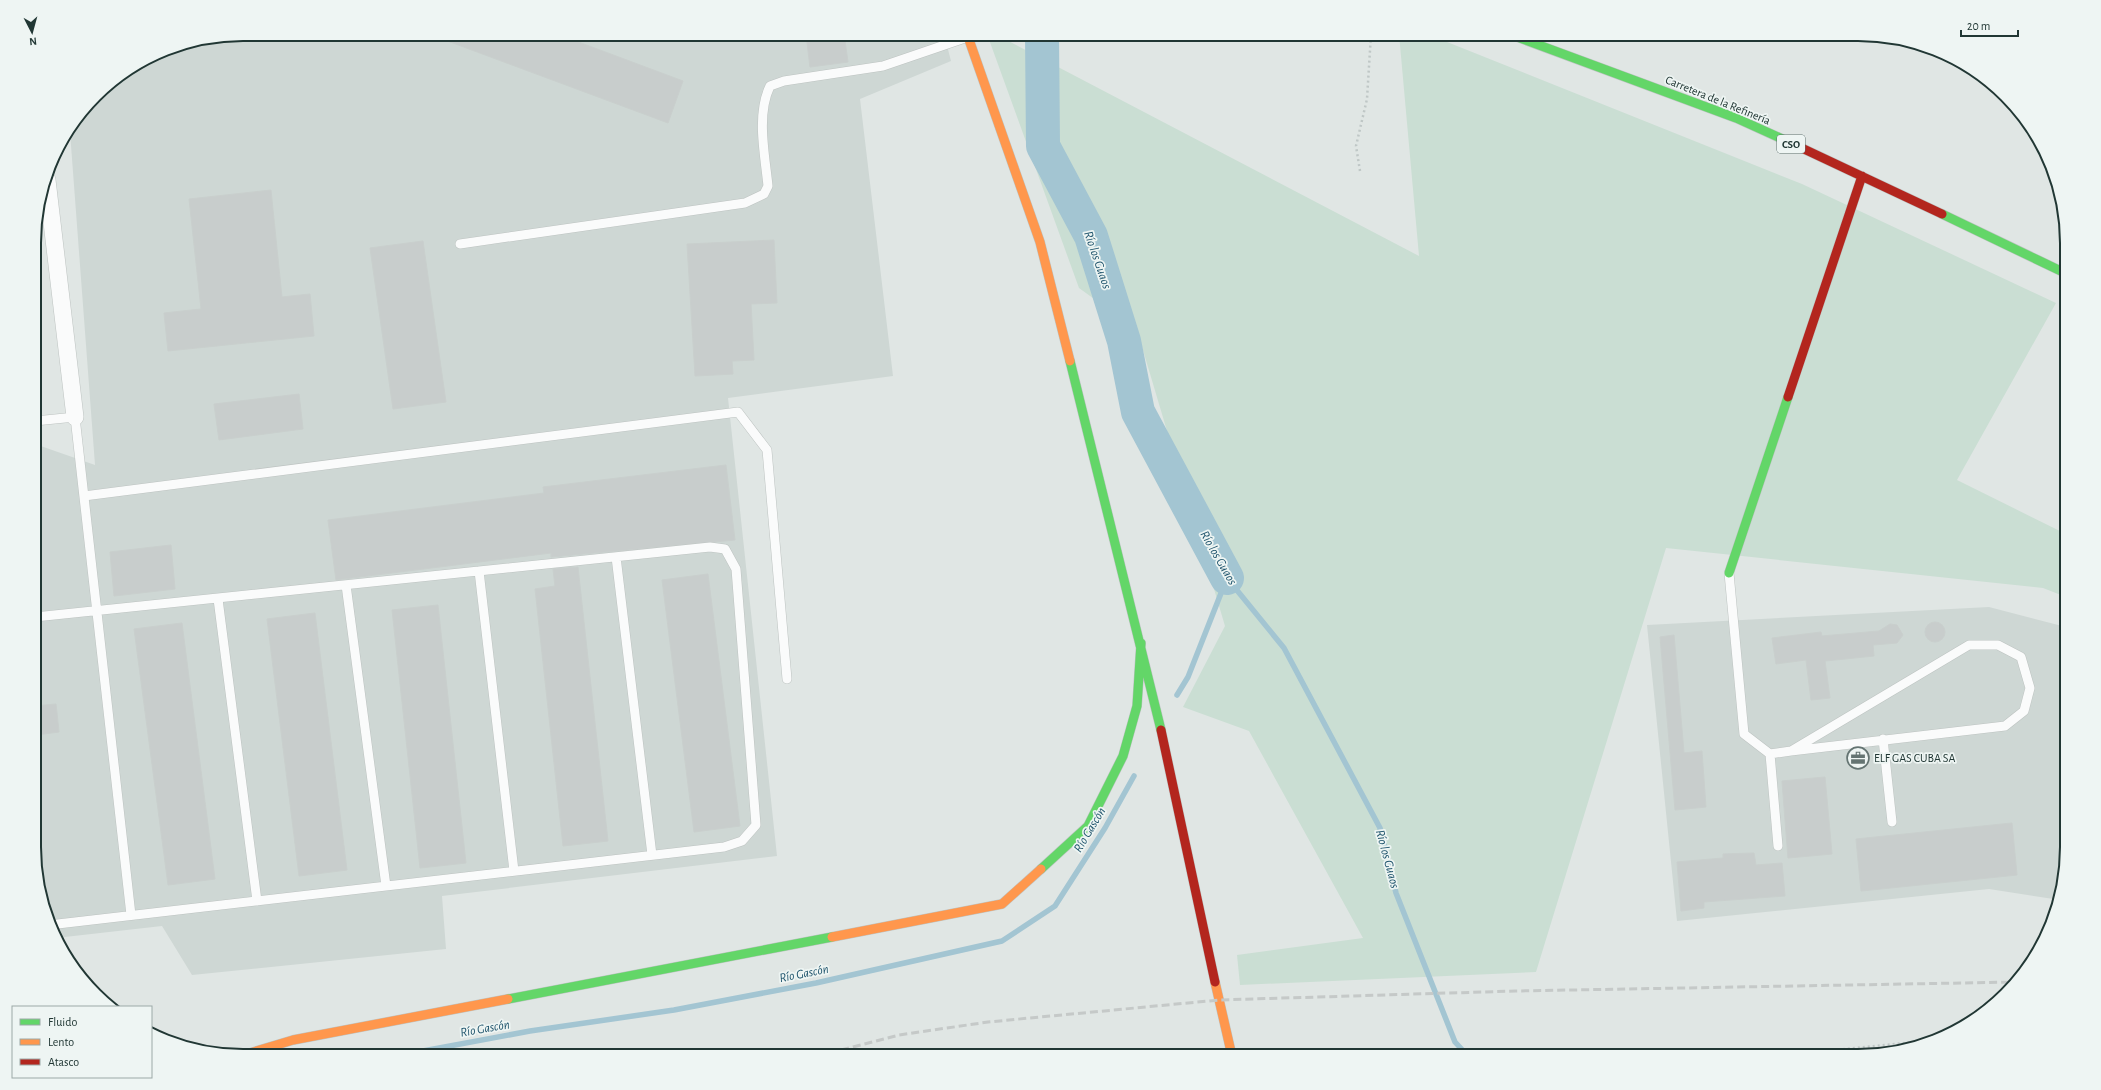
<svg xmlns="http://www.w3.org/2000/svg" width="2101" height="1090" viewBox="0 0 2101 1090" font-family="'Alegreya Sans',sans-serif">
  <style>
    .built { fill: #ced7d4 }
    .green { fill: #caded3 }
    .lines { fill: none; stroke-linecap: round; stroke-linejoin: round }
    .stream { stroke: #a3c5d2; stroke-width: 5.5 }
    .river { stroke: #a3c5d2; stroke-width: 34 }
    .building { fill: #c8cdcc; stroke: #c9cfcd }
    .lane-casing { stroke: #bdc3c1; stroke-width: 10 }
    .street-casing { stroke: #bdc3c1; stroke-width: 18 }
    .fast-casing { stroke: #bdc3c2; stroke-width: 10 }
    .slow-casing { stroke: #bdc3c2; stroke-width: 10 }
    .jam-casing { stroke: #bdc3c2; stroke-width: 10 }
    .path { stroke: #bfc7c6; stroke-width: 2.5; stroke-dasharray: 2 3; stroke-linecap: butt }
    .lane { stroke: #fafbfb; stroke-width: 9 }
    .street { stroke: #fafbfb; stroke-width: 17 }
    .fast { stroke: #63d668; stroke-width: 9 }
    .slow { stroke: #ff974d; stroke-width: 9 }
    .jam { stroke: #b3261e; stroke-width: 9 }
    .rail { stroke: #c5c9c8; stroke-width: 3; stroke-dasharray: 8 4; stroke-linecap: butt }
    .labels { text-anchor: middle; dominant-baseline: central; stroke-width: 3.5; stroke-linejoin: round; paint-order: stroke }
    .shield { fill: #eef5f3; stroke: #5e706d; stroke-width: 1 }
    .shield-label { font-size: 11px; font-weight: bold; fill: #213734 }
    .street-label { font-size: 12px; fill: #213734; stroke: #eef5f3 }
    .poi-label { font-size: 12px; fill: #213734; stroke: #eef5f3; text-anchor: start }
    .water-label { font-size: 13px; font-style: italic; fill: #20556d; stroke: #eef5f3 }
    .rim { fill: none; stroke: #213734; stroke-width: 2 }
  </style>
  <rect width="100%" height="100%" fill="#e0e6e4"/>
  <path class="built" d="M243,34H944L951,61L860,99L893,376L728,398L777,856L442,896L446,949L192,975L162,926L56,938L50,927L36,875L35,444L95,465L70,132L105,86L163,50Z
    M1989,607L2066,627L2067,848L2060,900L1989,889L1677,921L1647,625Z"/>
  <path class="green" d="M987,34H995L1419,256L1399,34H1427L1802,184L2056,303L1957,480L2066,534V597L2043,588L1666,548L1536,972L1240,985L1237,955L1363,938L1249,731L1183,707L1225,626L1137,330L1079,288Z"/>
  <g class="lines">
    <path class="stream" d="M1177,695L1188,677L1227,578L1284,648L1380,828L1396,893L1455,1042L1468,1056
      M396,1056L530,1031L674,1010L816,983L1002,941L1055,906L1105,828L1134,776"/>
    <path class="river" d="M1042,34L1043,146L1091,236L1124,341L1138,412L1227,578"/>
  </g>
  <path class="building" d="M434,34H557L683,81L668,123L434,36Z
    M806,34H844L848,62L810,67Z
    M271,190L282,297L310,294L314,336L168,351L164,313L201,309L189,199Z
    M774,240L777,303L751,304L754,360L732,361L733,374L695,376L687,244Z
    M423,241L446,402L393,409L370,248Z
    M299,394L303,429L219,440L214,404Z
    M726,465L735,540L551,557V553L336,580L328,520L544,493L543,487Z
    M171,545L175,589L114,596L110,552Z
    M578,567L608,841L563,846L535,589L555,586L553,569Z
    M708,574L740,826L694,832L662,580Z
    M438,605L466,863L420,868L392,610Z
    M315,613L347,870L299,876L267,619Z
    M1925 632a10 10 0 1 1 20 0a10 10 0 1 1-20 0Z
    M182,623L215,879L168,885L134,629Z
    M1890,624L1897,625L1903,635L1897,643L1873,645L1874,656L1825,661L1830,698L1811,700L1806,660L1776,664L1772,638L1821,632L1822,636L1879,631Z
    M1674,635L1684,753L1702,751L1706,807L1675,810L1660,637Z
    M56,704L59,732L36,735L35,706Z
    M1825,777L1832,854L1788,858L1782,781Z
    M2012,823L2017,875L1861,891L1856,839Z
    M1754,853L1756,865L1782,863L1785,896L1704,902V908L1681,911L1677,862L1723,858V854Z"/>
  <g class="lines">
    <g class="lane-casing">
      <path id="lane" d="M460,244L745,203L764,194L768,186C765,155 756,115 770,86L784,81L883,66L968,37
        M35,421L75,417L131,915
        M84,496L738,412L767,450L787,679
        M616,557L652,855
        M479,571L514,871
        M1729,573L1744,734L1770,754L1791,751L1969,645H1998L2021,657L2030,688L2024,711L2005,726L1791,751
        M346,585L386,886
        M218,599L257,901
        M35,617L710,547L725,549L736,569L756,825L742,841L724,847L49,925
        M1883,739L1892,822
        M1770,754L1778,846"/>
    </g>
    <g class="street-casing">
      <path id="street" d="M47,180L75,417"/>
    </g>
    <g class="fast-casing">
      <path id="fast" d="M1509,34L1736,118L1789,142
        M1942,214L2065,273
        M1070,361L1161,730
        M1729,573L1788,397
        M1041,869L1088,826L1123,756L1137,706L1141,643
        M508,999L832,937"/>
    </g>
    <g class="slow-casing">
      <path id="slow" d="M967,34L1040,242L1070,361
        M832,937L1002,904L1041,869
        M1215,982L1232,1056
        M240,1056L293,1040L508,999"/>
    </g>
    <g class="jam-casing">
      <path id="jam" d="M1789,142L1942,214
        M1788,397L1862,176
        M1161,730L1215,982"/>
    </g>
    <path class="path" d="M1360,171L1356,146L1367,99L1371,34
      M1510,1056V1054H1663L1824,1051L1935,1040"/>
    <use href="#lane" class="lane"/>
    <use href="#street" class="street"/>
    <use href="#fast" class="fast"/>
    <use href="#slow" class="slow"/>
    <use href="#jam" class="jam"/>
    <path class="rail" d="M818,1056L899,1035L988,1022L1219,1000L1515,991L2017,982"/>
  </g>
  <defs>
    <g id="office-ring" transform="scale(1.15)"><circle r="9.5" fill="#eef5f3" stroke="#647472" stroke-width="1.5"/><path d="M-6-3h4V-5.5h4V-3h4V5H-6ZM-1-4.5V-3h2v-1.5ZM-6 0V1H6V0Z" fill="#647472"/></g>
  </defs>
  <g fill-rule="evenodd">
    <use href="#office-ring" x="1858" y="758"/>
  </g>
  <g class="labels">
    <rect class="shield" x="1777" y="135" width="28" height="18" rx="3"/>
    <g class="shield-label">
      <text x="1791" y="144">CSO</text>
    </g>
    <g class="street-label">
      <text transform="translate(1718 100) rotate(22)">Carretera de la Refinería</text>
    </g>
    <g class="poi-label">
      <text x="1874" y="758">ELF GAS CUBA SA</text>
    </g>
    <g class="water-label">
      <text transform="translate(1097 260) rotate(71)">Río los Guaos</text>
      <text transform="translate(1218 558) rotate(60)">Río los Guaos</text>
      <text transform="translate(1090 830) rotate(-59)">Río Gascón</text>
      <text transform="translate(1387 859) rotate(75)">Río los Guaos</text>
      <text transform="translate(804 974) rotate(-11)">Río Gascón</text>
      <text transform="translate(485 1029) rotate(-10)">Río Gascón</text>
    </g>
  </g>
  <path d="M0 0H2101V1090H0ZM243 41H1858A202 202 0 0 1 2060 243V847A202 202 0 0 1 1858 1049H243A202 202 0 0 1 41 847V243A202 202 0 0 1 243 41Z" fill="#eef5f3" fill-rule="evenodd"/>
  <path class="rim" d="M243 41H1858A202 202 0 0 1 2060 243V847A202 202 0 0 1 1858 1049H243A202 202 0 0 1 41 847V243A202 202 0 0 1 243 41Z"/>
  <rect x="12" y="1006" width="140" height="72" fill="#eef5f3" stroke="#9ca9a7"/>
  <rect x="20" y="1019" width="20" height="6" fill="#63d668" stroke="#9ca9a7"/>
  <text x="48" y="1026" font-size="12" fill="#213734">Fluido</text>
  <rect x="20" y="1039" width="20" height="6" fill="#ff974d" stroke="#9ca9a7"/>
  <text x="48" y="1046" font-size="12" fill="#213734">Lento</text>
  <rect x="20" y="1059" width="20" height="6" fill="#b3261e" stroke="#9ca9a7"/>
  <text x="48" y="1066" font-size="12" fill="#213734">Atasco</text>
  <g transform="translate(32 32) rotate(174)" stroke="#eef5f3" stroke-width="3" paint-order="stroke">
  <path d="M0-3L7 15L0 10L-7 15Z" fill="#213734"/>
  <text y="-6" font-size="11" font-weight="bold" text-anchor="middle" fill="#213734">N</text>
  </g>
  <path d="M1961 30v6h57v-6" fill="none" stroke="#213734" stroke-width="2"/>
  <text x="1967" y="30" font-size="12" fill="#213734" stroke="#eef5f3" stroke-width="3" paint-order="stroke">20 m</text>
</svg>
